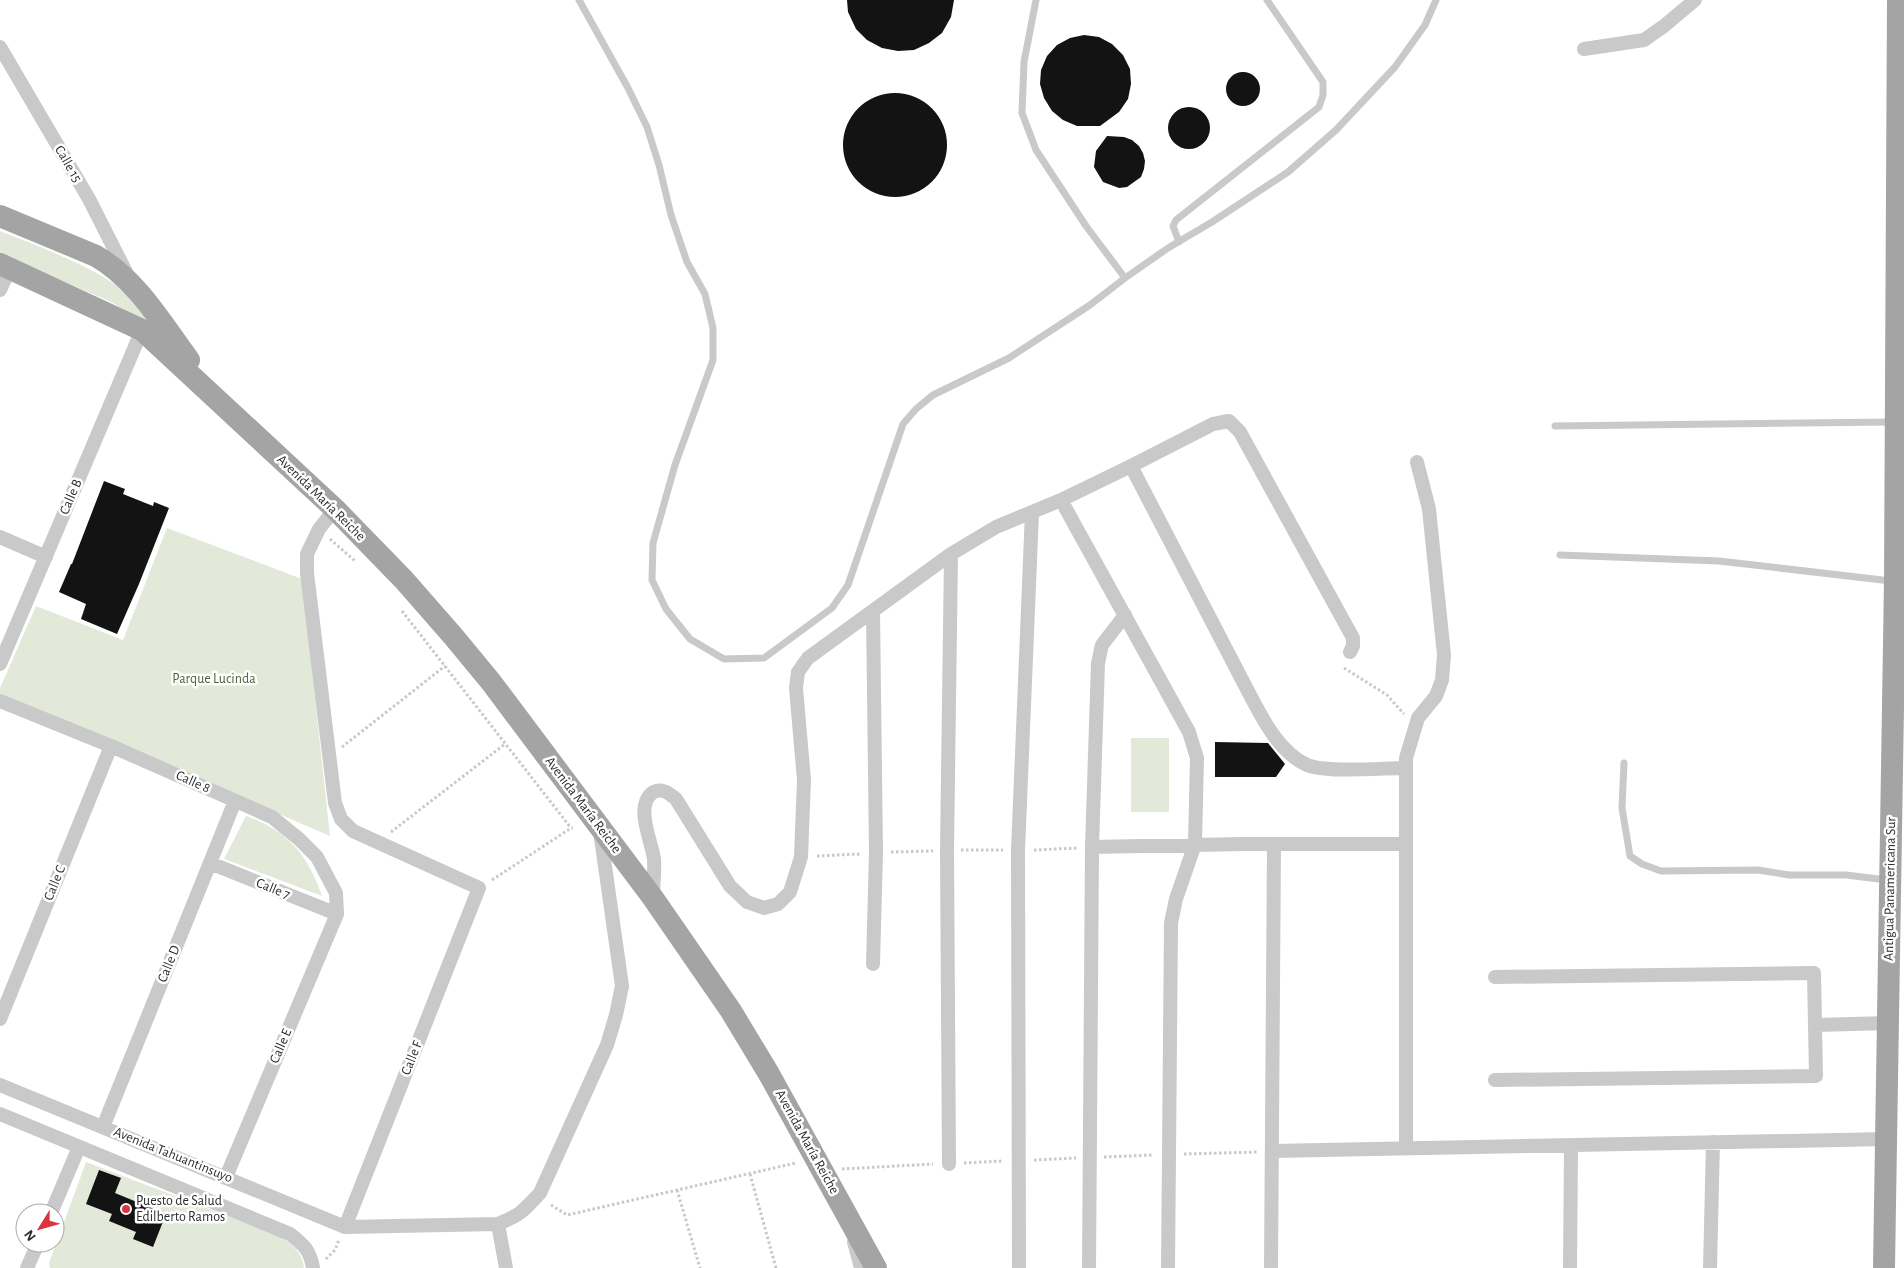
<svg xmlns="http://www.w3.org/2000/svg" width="1904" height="1268" viewBox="0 0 1904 1268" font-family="'Alegreya Sans',sans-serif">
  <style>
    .green { fill: #e2e9d9 }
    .building { fill: #131313 }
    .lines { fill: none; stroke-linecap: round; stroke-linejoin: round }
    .path { stroke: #c9c9c9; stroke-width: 3; stroke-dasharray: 2.5 2.5; stroke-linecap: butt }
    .service { stroke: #c9c9c9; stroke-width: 7 }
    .minor { stroke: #c9c9c9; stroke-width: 14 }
    .primary { stroke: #a4a4a4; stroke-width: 22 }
    .poi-dot { fill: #dd333f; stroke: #fff; stroke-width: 2 }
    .labels { text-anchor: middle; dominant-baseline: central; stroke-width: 5; stroke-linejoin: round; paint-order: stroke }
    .street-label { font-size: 14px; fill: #2c2c2c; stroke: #fff }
    .park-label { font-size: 14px; fill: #4f653c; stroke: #fff }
    .poi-label { font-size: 14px; fill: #2c2c2c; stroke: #fff; text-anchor: start }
  </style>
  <rect width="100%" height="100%" fill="#fff"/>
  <path class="green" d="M0,231C36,246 141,281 147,323L109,301L0,254Z
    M167,528L302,579L330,836L0,694V688L36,606L123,640Z
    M1131,738H1169V812H1131Z
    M246,816C288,831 308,855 322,896L224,859Z
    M86,1162L280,1236C292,1244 303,1253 304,1268H50L49,1263Z"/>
  <path class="building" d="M847,0H954L951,17L942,33L929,43L914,50L898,51L882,48L867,40L856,29L848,12Z
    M1084,35L1099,37L1112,44L1123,55L1130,69L1131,84L1128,99L1119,112L1100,126H1077L1063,120L1052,111L1044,98L1040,84L1041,70L1047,56L1057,45L1070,38Z
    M1226 89a17 17 0 1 1 34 0a17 17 0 1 1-34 0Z
    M843 145a52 52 0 1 1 104 0a52 52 0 1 1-104 0Z
    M1168 128a21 21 0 1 1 42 0a21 21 0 1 1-42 0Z
    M1107,136L1124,137L1132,140L1139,146L1143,153L1145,161L1144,169L1141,177L1127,187L1119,188L1103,182L1094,167L1096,151Z
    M104,481L125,489L123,494L153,506L154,502L169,508L139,584L117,634L81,619L86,604L59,592L71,564H72Z
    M1215,742L1268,743L1285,764L1276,777H1215Z
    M99,1170L121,1178L115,1193L166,1214L153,1247L133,1239L136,1232L109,1221L112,1214L86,1204Z"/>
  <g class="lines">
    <path class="path" d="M330,539L355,561
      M402,611L571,828
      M1344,668L1387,695L1404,714
      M342,747L445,666
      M391,832L505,744
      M961,850H1003
      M1034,850L1078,848
      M891,852L933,851
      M817,856L860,854
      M492,880L571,828H573
      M1184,1154L1258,1152
      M1104,1157L1153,1155
      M1034,1160L1076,1158
      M964,1163L1003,1161
      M842,1169L933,1164
      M750,1174L776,1268
      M677,1190L700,1268
      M551,1205L567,1215L796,1163
      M326,1259L335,1250L339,1240"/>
    <path class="service" d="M579,0L628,88L647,127L659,165L671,215L687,262L705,294L713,328V360L675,465L653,543L652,580L666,609L690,639L724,659L764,658L832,608L848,585L903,424L916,409L933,395L1009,358L1090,305L1125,278
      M1036,0L1024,62L1022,113L1036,150L1086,226L1125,278L1168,248L1212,222L1288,172L1336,130L1395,67L1425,25L1436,0
      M1179,242L1173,226L1176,220L1319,107L1323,95V82L1267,0
      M1555,426L1892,422
      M1560,555L1719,561L1891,581
      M1624,763L1622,808L1630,856L1642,864L1661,871L1758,870L1789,875H1846L1887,880"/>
    <path class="minor" d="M0,47L89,199L128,276
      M1584,49L1644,40L1664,26L1695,0
      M0,290L10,268
      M1131,466L1250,695C1263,720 1280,753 1307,765C1326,773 1383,768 1406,768
      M1061,500L1189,732L1197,758L1195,844L1176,899L1171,923L1168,1268
      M335,509L319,529L307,554V573L335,803L341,819L353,831L479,888L345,1227
      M0,537L46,557
      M0,664L142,330
      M0,701L111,746L272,817L299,839L317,857L336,893L337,914L226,1177
      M1092,847L1243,844H1406
      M210,863L337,914
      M653,897C653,885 655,871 654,859C651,839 635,807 652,793C661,787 669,793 676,799L730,886L747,902L764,908L778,904L790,892L801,857L804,780L796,688L798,672L808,658L951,554L996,527L1061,500L1131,466L1213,424L1229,421L1240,432L1353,638V646L1350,652
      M873,964L876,853L873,611
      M1495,977L1814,973L1816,1076L1495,1080
      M0,1019L111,746
      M1815,1025L1889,1023
      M0,1085L345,1227L498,1224C522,1214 523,1211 540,1193L607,1045L616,1015L622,986L600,831
      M0,1114L290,1234C304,1245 310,1250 313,1268
      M103,1127L235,801
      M1406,1148V758L1418,718L1436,696L1442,680L1444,655L1429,509L1417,462
      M1272,1151L1887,1139
      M949,1164L947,850L951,554
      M51,1213L79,1147
      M498,1224L506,1268
      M854,1242L861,1268
      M27,1268L38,1243
      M1019,1268L1018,850L1032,512
      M1089,1268L1092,847L1098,663L1102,645L1125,615
      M1271,1268L1274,844
      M1570,1268L1571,1145
      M1710,1268L1713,1142"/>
    <path class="primary" d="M0,216L96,256C137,280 161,322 189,360
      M0,264L142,330L335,509L404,580L453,636L491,682L653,898L731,1011L769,1074L876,1268
      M1884,1268L1895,581L1898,0"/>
  </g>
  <circle class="poi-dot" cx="126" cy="1209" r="5"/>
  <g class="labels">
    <g class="street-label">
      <text transform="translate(68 164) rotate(60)">Calle 15</text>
      <text transform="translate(71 497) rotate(-67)">Calle B</text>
      <text transform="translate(321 498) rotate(44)">Avenida María Reiche</text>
      <text transform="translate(193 782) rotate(24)">Calle 8</text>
      <text transform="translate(583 805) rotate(53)">Avenida María Reiche</text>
      <text transform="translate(55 883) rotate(-68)">Calle C</text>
      <text transform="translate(273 889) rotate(22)">Calle 7</text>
      <text transform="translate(1890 889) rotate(-89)">Antigua Panamericana Sur</text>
      <text transform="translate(169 964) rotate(-68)">Calle D</text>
      <text transform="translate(281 1046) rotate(-67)">Calle E</text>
      <text transform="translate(412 1058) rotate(-68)">Calle F</text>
      <text transform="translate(807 1142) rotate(61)">Avenida María Reiche</text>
      <text transform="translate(173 1155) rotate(22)">Avenida Tahuantinsuyo</text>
    </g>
    <g class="park-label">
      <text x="214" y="679">Parque Lucinda</text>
    </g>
    <g class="poi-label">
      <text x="136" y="1201">Puesto de Salud<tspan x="136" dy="16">Edilberto Ramos</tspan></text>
    </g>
  </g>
  <g transform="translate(40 1228) rotate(233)"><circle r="24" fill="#ffffff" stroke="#ababab"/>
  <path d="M0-4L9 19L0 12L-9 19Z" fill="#dd333f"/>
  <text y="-8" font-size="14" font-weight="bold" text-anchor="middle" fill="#2c2c2c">N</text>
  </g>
</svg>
